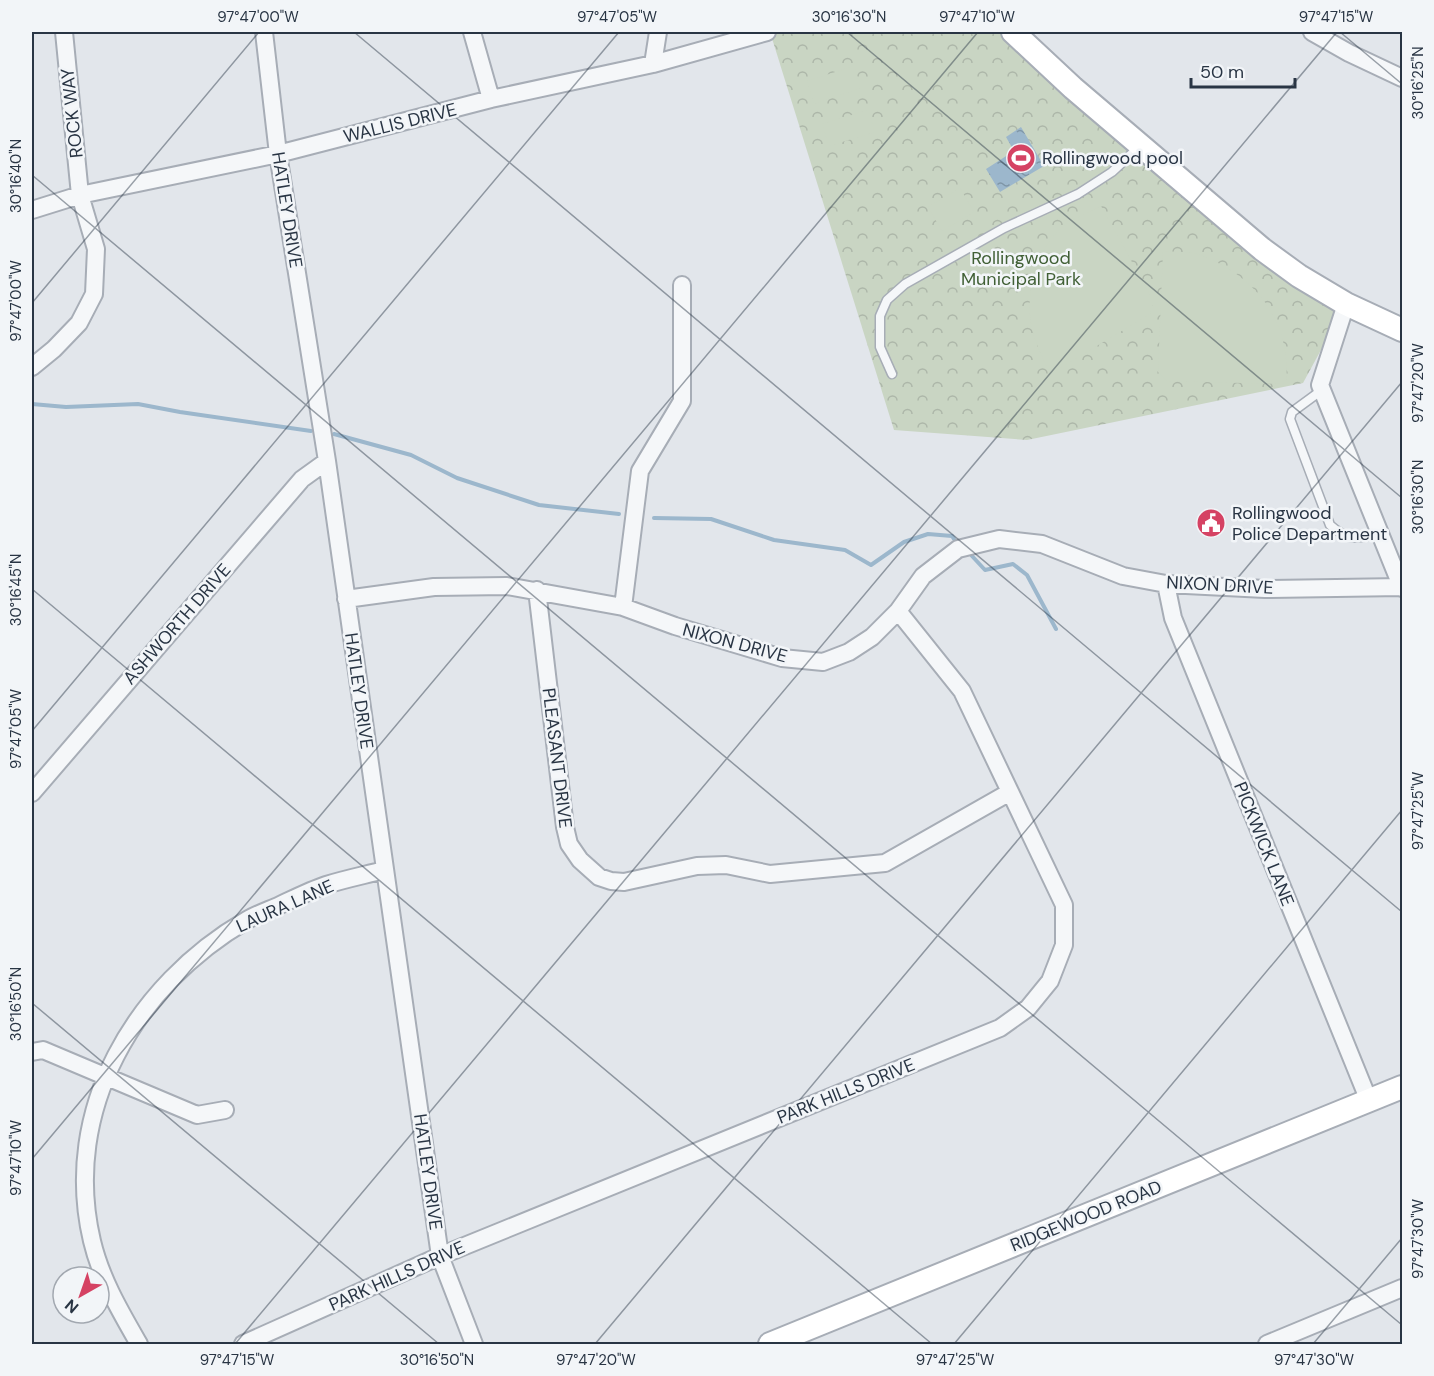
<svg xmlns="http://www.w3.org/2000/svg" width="1434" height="1376" viewBox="0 0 1434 1376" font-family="'DM Sans',sans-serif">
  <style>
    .park { fill: url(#park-crowns) }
    .pitch { fill: #c9d5c3 }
    .water { fill: url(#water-ripples) }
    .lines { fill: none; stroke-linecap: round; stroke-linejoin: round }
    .stream { stroke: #9cb7cc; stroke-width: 4 }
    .lane-casing { stroke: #a7adb6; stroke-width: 11 }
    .street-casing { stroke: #a7adb6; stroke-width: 20 }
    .secondary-casing { stroke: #a7adb6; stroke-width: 26 }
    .lane { stroke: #f5f7f9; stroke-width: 8 }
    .street { stroke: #f5f7f9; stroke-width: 16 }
    .secondary { stroke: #fff; stroke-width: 22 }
    .ticks { fill: none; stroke: #293544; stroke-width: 1.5; stroke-opacity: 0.45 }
    .labels { text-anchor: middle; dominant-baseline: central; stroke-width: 5; stroke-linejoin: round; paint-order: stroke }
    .street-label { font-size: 18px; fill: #293544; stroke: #f2f5f8 }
    .poi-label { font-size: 18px; fill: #293544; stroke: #f2f5f8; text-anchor: start }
    .park-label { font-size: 18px; fill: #416036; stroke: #f2f5f8 }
    .neatline { fill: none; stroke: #293544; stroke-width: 2 }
    .ticks-label { font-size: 15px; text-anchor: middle; fill: #293544 }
  </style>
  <defs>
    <pattern id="park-crowns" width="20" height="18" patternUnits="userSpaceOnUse" patternTransform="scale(1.5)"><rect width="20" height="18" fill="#c9d5c3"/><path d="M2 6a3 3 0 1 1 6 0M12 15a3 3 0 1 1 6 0" fill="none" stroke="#adb7a9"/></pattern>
    <pattern id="water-ripples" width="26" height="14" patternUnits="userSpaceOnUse" patternTransform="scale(1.5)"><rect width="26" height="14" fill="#9cb7cc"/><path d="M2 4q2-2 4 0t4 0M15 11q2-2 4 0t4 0" fill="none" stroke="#7f96a7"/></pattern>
  </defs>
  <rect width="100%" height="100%" fill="#e2e6eb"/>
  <path class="park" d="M770,32H1013L1346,304L1303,383L1027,440L894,430Z"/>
  <path class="pitch" d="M854,66L861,88L814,104L807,81Z
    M868,110L875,132L829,146L822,124Z
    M960,188L974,212L942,231L928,207Z
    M1101,206L1154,302L1150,314L1050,374C1045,362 1038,349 1034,336C1023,301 1033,254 1061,228C1071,219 1089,212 1101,206Z
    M1163,251C1175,252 1190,251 1200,255C1257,276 1292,323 1286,384L1167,381L1158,372Z"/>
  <path class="water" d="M1021,127L1044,166L1000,192L986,169L1014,151L1006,137Z"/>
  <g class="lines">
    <path class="stream" d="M32,404L66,407L138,404L180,412L311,431
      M334,434L411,455L457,478L539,505L619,514
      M654,518L711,519L774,540L845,550L871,565L904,542L928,534L952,536L954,539
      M972,556L985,570L1013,564L1027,575L1056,629"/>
    <g class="lane-casing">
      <path id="lane" d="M892,374L880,347V316L887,300L905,284L1004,228L1078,194L1112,172L1140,146
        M1322,390L1292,412L1290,419L1330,525C1349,542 1358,538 1381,534"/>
    </g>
    <g class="street-casing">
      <path id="street" d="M264,32L278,154L327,461L440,1256L474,1344
        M472,32L491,99
        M1312,32L1349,53L1402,78
        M653,64L658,32
        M32,210L80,195L278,154L491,99L653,64L767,32
        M1346,304L1320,385L1402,588
        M32,367L54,349L79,323L94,294L96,249L80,195L64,32
        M1166,584L1173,618L1369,1101
        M537,590L565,827L569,844L580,860L599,877L611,881L624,882L697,866L726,865L770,874L885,863L1010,792
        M346,599L434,587L507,586L623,607L675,626L782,658L823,662L849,652L872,637L898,611L923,576L958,549L999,539L1042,544L1123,576L1166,584L1265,589L1402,587
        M623,607L640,471L682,401V285
        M32,793L302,479L327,461
        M32,1052L43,1050L197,1115L225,1110
        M139,1344C120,1311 101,1279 92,1241C61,1110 135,985 247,920C257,914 269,910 280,905C295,898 311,890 326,885C345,879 365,875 384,870
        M243,1344L440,1256L1000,1028L1028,1008L1050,981L1064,945V905L962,691L898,611
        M1267,1344L1402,1288"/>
    </g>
    <g class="secondary-casing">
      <path id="secondary" d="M1013,32L1073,88L1262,249L1299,276L1346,304L1402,330
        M770,1344L1402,1087"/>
    </g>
    <use href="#lane" class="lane"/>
    <use href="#street" class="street"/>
    <use href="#secondary" class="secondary"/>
  </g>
  <path class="ticks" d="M354,32L1402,912M847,32L1402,498M1340,32L1402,84M32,175L1402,1325M32,303L259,32M32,589L932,1344M32,731L619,32M32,1003L439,1344M32,1159L978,32M235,1344L1337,32M595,1344L1402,382M954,1344L1402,810M1313,1344L1402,1238"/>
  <defs>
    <g id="stadium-disc" transform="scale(1.5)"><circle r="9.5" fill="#d54263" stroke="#f2f5f8"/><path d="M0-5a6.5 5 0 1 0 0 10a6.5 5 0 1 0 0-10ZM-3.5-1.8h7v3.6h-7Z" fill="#fff"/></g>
    <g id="civic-disc" transform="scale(1.5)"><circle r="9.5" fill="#d54263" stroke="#f2f5f8"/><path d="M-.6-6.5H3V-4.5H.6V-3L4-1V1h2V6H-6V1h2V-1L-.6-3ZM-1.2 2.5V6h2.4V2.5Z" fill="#fff"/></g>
  </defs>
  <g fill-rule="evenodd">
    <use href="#stadium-disc" x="1021" y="158"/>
    <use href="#civic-disc" x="1211" y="523"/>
  </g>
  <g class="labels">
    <g class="street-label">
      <text transform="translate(72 113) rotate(-96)">ROCK WAY</text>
      <text transform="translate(400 123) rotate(-14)">WALLIS DRIVE</text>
      <text transform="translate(287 210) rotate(81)">HATLEY DRIVE</text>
      <text transform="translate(1220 585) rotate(3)">NIXON DRIVE</text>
      <text transform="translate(177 624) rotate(-49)">ASHWORTH DRIVE</text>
      <text transform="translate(735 643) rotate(15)">NIXON DRIVE</text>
      <text transform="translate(359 691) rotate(82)">HATLEY DRIVE</text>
      <text transform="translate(557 758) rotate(83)">PLEASANT DRIVE</text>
      <text transform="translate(1264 844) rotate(68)">PICKWICK LANE</text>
      <text transform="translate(285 906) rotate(-24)">LAURA LANE</text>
      <text transform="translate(846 1091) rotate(-22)">PARK HILLS DRIVE</text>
      <text transform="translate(428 1172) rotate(82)">HATLEY DRIVE</text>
      <text transform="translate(1086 1216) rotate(-22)">RIDGEWOOD ROAD</text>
      <text transform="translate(397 1276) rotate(-24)">PARK HILLS DRIVE</text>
    </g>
    <g class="poi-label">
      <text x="1042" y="158">Rollingwood pool</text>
      <text x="1232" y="513">Rollingwood<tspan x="1232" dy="21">Police Department</tspan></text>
    </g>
    <g class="park-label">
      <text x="1021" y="258">Rollingwood<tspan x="1021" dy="21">Municipal Park</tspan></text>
    </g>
  </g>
  <rect width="1434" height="1376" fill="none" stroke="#f2f5f8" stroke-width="66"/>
  <g transform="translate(81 1295) rotate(220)"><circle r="28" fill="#f2f5f8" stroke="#a2a8b0" stroke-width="1.5"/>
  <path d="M0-4.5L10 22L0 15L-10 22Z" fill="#d54263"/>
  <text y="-9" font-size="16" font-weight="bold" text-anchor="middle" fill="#293544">N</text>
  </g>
  <path d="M1191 78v9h104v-9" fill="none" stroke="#293544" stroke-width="3"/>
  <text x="1200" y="78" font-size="18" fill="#293544" stroke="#f2f5f8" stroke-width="4.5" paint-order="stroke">50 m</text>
  <rect x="33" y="33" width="1368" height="1310" class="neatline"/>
  <g class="ticks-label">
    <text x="258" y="22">97°47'00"W</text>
    <text x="617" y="22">97°47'05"W</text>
    <text x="849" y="22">30°16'30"N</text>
    <text x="977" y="22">97°47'10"W</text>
    <text x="1336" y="22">97°47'15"W</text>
    <text transform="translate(1418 83) rotate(-90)" y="5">30°16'25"N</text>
    <text transform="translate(16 176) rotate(-90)" y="5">30°16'40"N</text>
    <text transform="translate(16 301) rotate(-90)" y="5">97°47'00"W</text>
    <text transform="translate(1418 383) rotate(-90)" y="5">97°47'20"W</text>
    <text transform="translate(1418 497) rotate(-90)" y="5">30°16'30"N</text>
    <text transform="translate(16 590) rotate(-90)" y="5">30°16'45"N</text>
    <text transform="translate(16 729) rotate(-90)" y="5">97°47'05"W</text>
    <text transform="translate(1418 811) rotate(-90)" y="5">97°47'25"W</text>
    <text transform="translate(16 1004) rotate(-90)" y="5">30°16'50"N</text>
    <text transform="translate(16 1158) rotate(-90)" y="5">97°47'10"W</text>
    <text transform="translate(1418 1239) rotate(-90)" y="5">97°47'30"W</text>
    <text x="237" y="1365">97°47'15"W</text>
    <text x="437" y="1365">30°16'50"N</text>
    <text x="596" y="1365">97°47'20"W</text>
    <text x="955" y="1365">97°47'25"W</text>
    <text x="1314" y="1365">97°47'30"W</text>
  </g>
</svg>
